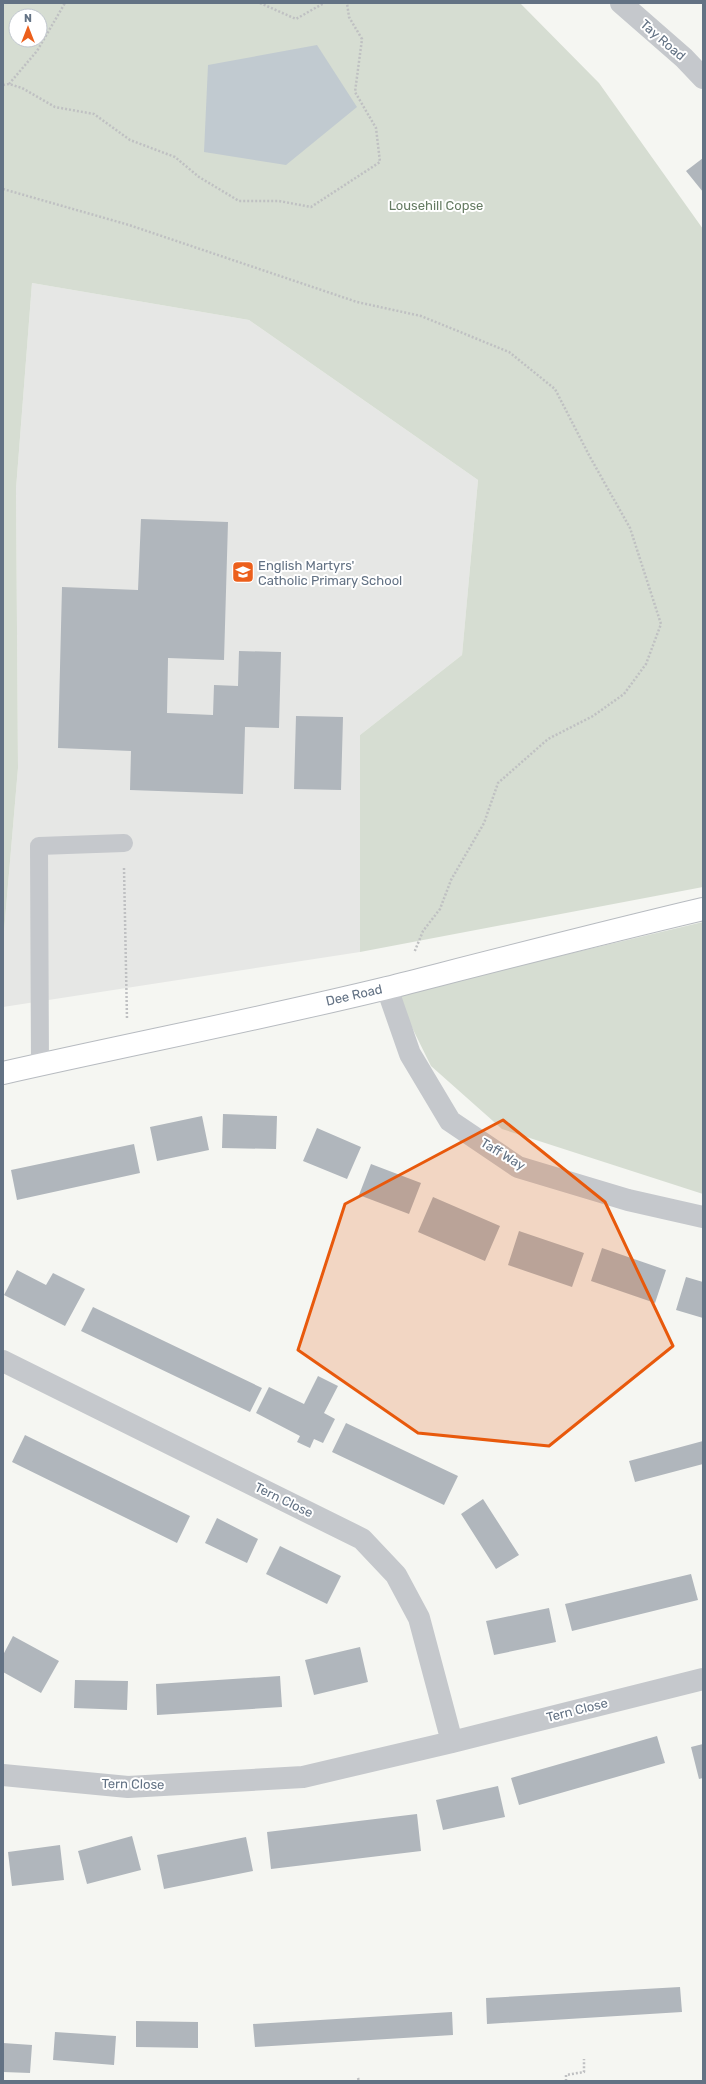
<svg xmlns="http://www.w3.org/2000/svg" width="706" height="2084" viewBox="0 0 706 2084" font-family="Rubik,sans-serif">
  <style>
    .built { fill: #e6e7e5 }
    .green { fill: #d6ddd2; fill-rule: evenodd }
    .water { fill: #c1cad0 }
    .building { fill: #b0b6bc }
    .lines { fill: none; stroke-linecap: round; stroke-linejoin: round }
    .secondary-casing { stroke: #b7bbc0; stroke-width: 24 }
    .path { stroke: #bfc0c2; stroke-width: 2.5; stroke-dasharray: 2 2; stroke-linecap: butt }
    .lane { stroke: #c5c8cc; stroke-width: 18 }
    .street { stroke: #c5c8cc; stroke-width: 22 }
    .secondary { stroke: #fff; stroke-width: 22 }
    .marked { fill: #e8590c; fill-opacity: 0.2; stroke: #e8590c; stroke-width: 3; stroke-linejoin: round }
    .labels { text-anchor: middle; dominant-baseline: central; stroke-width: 4; stroke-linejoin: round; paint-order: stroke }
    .street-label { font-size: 13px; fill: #637284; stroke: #fff }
    .park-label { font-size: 13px; fill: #657b62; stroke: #fff }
    .poi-label { font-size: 13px; fill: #637284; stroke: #fff; text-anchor: start }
  </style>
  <rect width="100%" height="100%" fill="#f5f6f2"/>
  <path class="built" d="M32,283L249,320L478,480L462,655L360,735V952L3,1007V943L18,768L16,489Z"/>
  <path class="green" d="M3,3H520L599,83L703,229V887L360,952V735L462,655L478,480L249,320L32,283L16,489L18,768L3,943ZM16,16H40V40H16Z
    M703,922V1194L502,1129L431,1066L396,995Z"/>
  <path class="water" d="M317,45L357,107L286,165L204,152L208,65Z"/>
  <path class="building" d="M703,158V192L686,171Z
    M141,519L228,522L224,660L168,658L167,713L213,715L214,685L238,686L239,651L281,652L279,728L245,727L243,794L130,790L131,751L58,748L62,587L138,590Z
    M296,716L343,717L341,790L294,789Z
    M223,1114L277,1116L276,1149L222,1148Z
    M202,1116L209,1150L157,1161L150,1127Z
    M317,1128L361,1147L347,1179L303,1161Z
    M134,1144L140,1173L17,1200L11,1170Z
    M371,1164L421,1183L409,1214L359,1195Z
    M433,1197L500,1226L485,1261L418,1232Z
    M519,1231L584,1253L572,1287L508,1265Z
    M602,1248L666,1270L655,1303L591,1281Z
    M17,1270L46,1285L53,1273L85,1289L65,1326L4,1295Z
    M686,1277L703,1282V1318L676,1310Z
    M93,1307L262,1388L250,1412L81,1331Z
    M318,1376L338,1386L324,1413L335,1419L323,1443L314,1439L310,1448L297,1442L300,1436L256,1413L269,1387L304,1404Z
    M346,1423L458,1476L444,1505L332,1452Z
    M25,1435L190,1516L177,1543L12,1462Z
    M703,1441V1464L635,1482L629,1461Z
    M483,1499L519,1555L496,1569L461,1514Z
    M217,1518L258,1539L247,1563L205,1543Z
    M280,1546L341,1576L327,1604L266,1574Z
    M691,1574L698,1600L572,1631L565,1604Z
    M549,1608L556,1642L494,1655L486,1621Z
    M13,1636L59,1661L41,1693L3,1672V1655Z
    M360,1647L368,1682L314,1695L305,1660Z
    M280,1676L282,1707L157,1715L156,1684Z
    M75,1680L128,1681L127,1710L74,1708Z
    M657,1736L665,1763L519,1805L511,1778Z
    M703,1744V1778L699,1779L691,1747Z
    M498,1786L505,1817L443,1830L436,1800Z
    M417,1814L421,1851L271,1869L267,1832Z
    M132,1836L141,1870L87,1884L78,1851Z
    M246,1837L253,1871L164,1889L157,1855Z
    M60,1845L64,1880L12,1886L8,1852Z
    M680,1987L682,2012L487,2024L486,1998Z
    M452,2012L453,2035L255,2047L253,2024Z
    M136,2021L198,2022V2048L136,2047Z
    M55,2032L116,2036L114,2065L53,2060Z
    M3,2043L32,2045L30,2073L3,2072Z"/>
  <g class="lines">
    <g class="secondary-casing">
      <path id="secondary" d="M3,1073C131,1044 260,1019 387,988C493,961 597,934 703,909"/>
    </g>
    <path class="path" d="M260,3L296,19L324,3
      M9,84L37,51L65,3
      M3,85L9,84L22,88L55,107L94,114L130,140L175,157L199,177L239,201H279L311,207L380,162L376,128L355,92L362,39L349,17L347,3
      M3,189L129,225L357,302L421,316L509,352L555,389L590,457L630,528L661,624L646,664L624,694L593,716L548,739L498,783L484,823L451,880L440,909L423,931L414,953
      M124,868L127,1019
      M358,2078L359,2081
      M566,2081V2075L584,2072V2059"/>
    <path class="lane" d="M40,1065L39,846L124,843"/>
    <path class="street" d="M621,3L684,58L703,78
      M387,988L410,1054L450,1121L518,1167L628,1200L703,1217
      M3,1361L362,1539L396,1575L419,1618L452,1742
      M3,1775L128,1787L303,1777L452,1742L703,1679"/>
    <use href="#secondary" class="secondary"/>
  </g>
  <path class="marked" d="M503,1120L605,1202L673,1346L549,1446L418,1433L298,1350L345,1204Z"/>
  <defs>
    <g id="school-square" transform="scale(1.15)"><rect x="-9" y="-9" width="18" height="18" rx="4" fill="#ec5f1b" stroke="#fff"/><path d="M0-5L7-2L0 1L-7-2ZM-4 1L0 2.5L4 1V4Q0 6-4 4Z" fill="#fff"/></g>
  </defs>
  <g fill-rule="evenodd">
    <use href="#school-square" x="243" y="572"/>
  </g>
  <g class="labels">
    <g class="street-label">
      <text transform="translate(663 40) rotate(41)">Tay Road</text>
      <text transform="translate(354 995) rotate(-13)">Dee Road</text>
      <text transform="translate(503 1154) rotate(31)">Taff Way</text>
      <text transform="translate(284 1500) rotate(26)">Tern Close</text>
      <text transform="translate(577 1710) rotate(-14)">Tern Close</text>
      <text transform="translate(133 1784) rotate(1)">Tern Close</text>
    </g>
    <g class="park-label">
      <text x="436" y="205">Lousehill Copse</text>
    </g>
    <g class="poi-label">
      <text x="258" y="565">English Martyrs'<tspan x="258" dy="15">Catholic Primary School</tspan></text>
    </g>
  </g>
  <rect width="706" height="2084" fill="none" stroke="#637284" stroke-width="8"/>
  <g transform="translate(28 28)"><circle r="19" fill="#ffffff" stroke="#c1c7ce"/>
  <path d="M0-3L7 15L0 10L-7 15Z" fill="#ec5f1b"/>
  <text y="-6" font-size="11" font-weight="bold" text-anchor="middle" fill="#637284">N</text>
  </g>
</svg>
